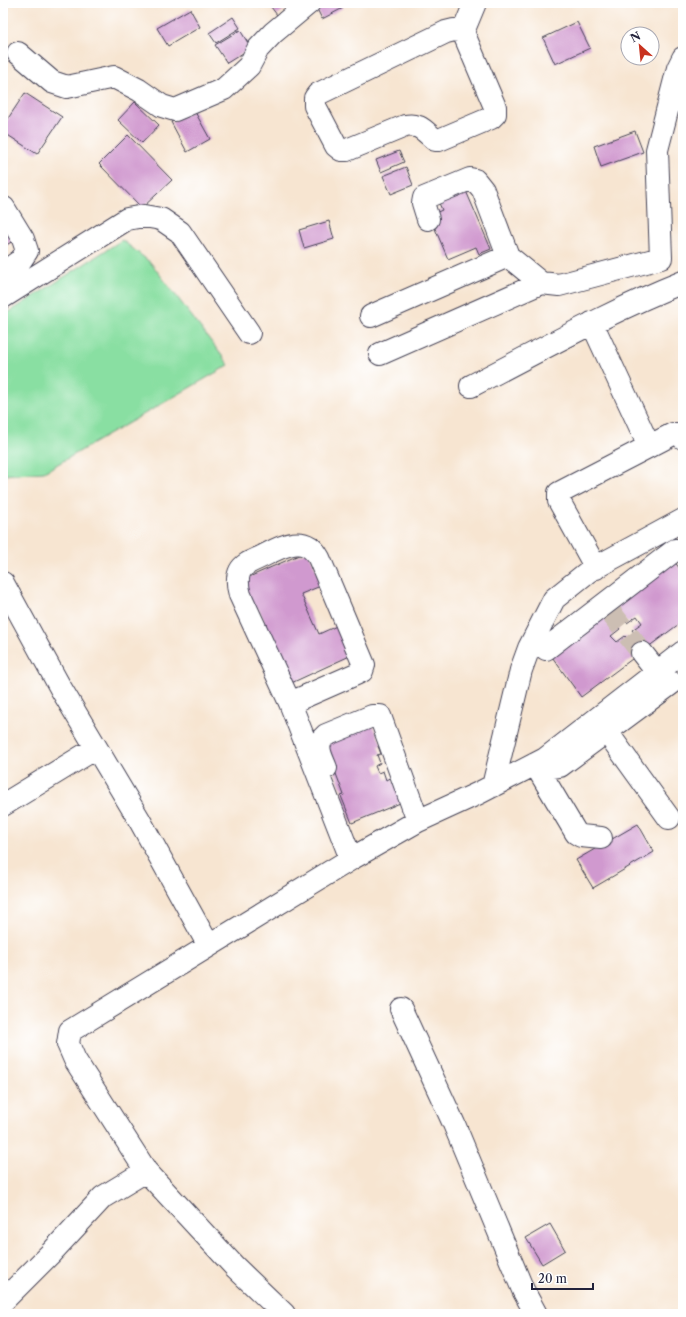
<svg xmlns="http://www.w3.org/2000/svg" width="686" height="1317" viewBox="0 0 686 1317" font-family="'Libre Caslon Text',serif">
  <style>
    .green { fill: #89dfa2; stroke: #56806e }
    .building { fill: #d099cf; fill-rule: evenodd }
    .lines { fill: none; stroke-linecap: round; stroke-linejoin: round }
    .minor-tunnel { stroke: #ccbeb3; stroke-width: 22; stroke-dasharray: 22 11; stroke-linecap: butt }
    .minor-casing { stroke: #423f52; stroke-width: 24 }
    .minor { stroke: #fff; stroke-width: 22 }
  </style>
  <rect width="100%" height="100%" fill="#fff"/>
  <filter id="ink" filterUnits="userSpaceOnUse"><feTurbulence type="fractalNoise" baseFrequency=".025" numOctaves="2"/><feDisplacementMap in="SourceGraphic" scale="8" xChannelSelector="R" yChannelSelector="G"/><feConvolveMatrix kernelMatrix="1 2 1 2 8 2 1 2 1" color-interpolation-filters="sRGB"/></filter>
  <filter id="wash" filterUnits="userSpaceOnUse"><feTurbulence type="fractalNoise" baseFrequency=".012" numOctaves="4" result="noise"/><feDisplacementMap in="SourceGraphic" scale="16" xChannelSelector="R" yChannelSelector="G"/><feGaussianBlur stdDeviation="0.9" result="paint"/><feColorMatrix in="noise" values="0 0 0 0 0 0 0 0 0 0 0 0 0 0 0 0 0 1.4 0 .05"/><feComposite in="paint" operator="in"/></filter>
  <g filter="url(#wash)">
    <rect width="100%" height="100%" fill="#f7e5d1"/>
    <path class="green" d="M122,240L151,263L229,365L44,472L3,475V316Z"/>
    <g id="blocks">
      <path class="building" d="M268,3H294L277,15Z
        M318,3H340L343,8L322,19L315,5Z
        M190,9L200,27L168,46L157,28Z
        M233,17L240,28L216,43L209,33Z
        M577,22L590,48L555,64L543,38Z
        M240,30L251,48L227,63L215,45Z
        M25,93L62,117L37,154L3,132V126Z
        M135,102L159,125L142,143L118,120Z
        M194,110L210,139L187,152L171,122Z
        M635,131L643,152L601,167L594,146Z
        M128,135L172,180L142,208L99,164Z
        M399,151L404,162L381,172L376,160Z
        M406,167L413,185L391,194L383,176Z
        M466,191L491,249L479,254L476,247L448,259L433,224V214L442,210L439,203Z
        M329,221L334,239L304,248L299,230Z
        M3,226L13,241L3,247Z
        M308,551L323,585L301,594L319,634L341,624L354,654L287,685L260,624L264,621L258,608L253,610L240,581Z
        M674,561L683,573V621L581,697L550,654ZM620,615L627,623L637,616L642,623L632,630L639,639L633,644L625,636L617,642L611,636L620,629L613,621Z
        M372,723L382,745L378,746L381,754L377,755L380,763L375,766L378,773L383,771L386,780L391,777L405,801L352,823L341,796L344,795L324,742Z
        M638,824L654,852L593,888L576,860Z
        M550,1224L565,1250L542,1264L526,1238Z"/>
    </g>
  </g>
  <g filter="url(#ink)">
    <use href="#blocks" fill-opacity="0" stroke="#423f52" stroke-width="1"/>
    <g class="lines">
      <path class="minor-tunnel" d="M608,609L642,653"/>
      <g class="minor-casing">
        <path id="minor" d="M463,32L454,30L446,32L318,94L315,98V106L336,146L341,150H347L405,126C420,123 424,131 435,140H439L491,118L495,114V107L463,32L475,3
          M18,53L52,82L67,87L114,77L139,90L162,106L175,110L224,89L249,66L258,49L273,33L309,3
          M428,219L423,203L424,198L470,179L475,180L483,190L508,256L541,283L559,285L661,258L657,150L678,68L683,58
          M3,273L21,260L27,251L23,239L4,208
          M3,297L127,219L144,216L161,219L180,232L249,333
          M371,316L508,256
          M592,323L649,446
          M380,354L541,283
          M471,386C541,350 610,311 683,282
          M596,568L559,501V493L673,434H681L683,438
          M3,583L60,687L140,821L209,946
          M546,649L675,550
          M642,653L657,672
          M290,703L356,674L362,671L364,665L319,558C305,533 282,546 263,556C255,560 244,563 240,571C236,579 238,588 240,595L290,703L351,859
          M607,732L669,818
          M535,764L576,833L581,836L601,838
          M538,765L547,768L560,766L672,683
          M326,768C321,755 314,745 326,735L372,716H380L418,821
          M493,786L521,670L529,648L554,599L589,571L683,520
          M3,805L96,748
          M401,1009L454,1124L523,1290L536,1314
          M146,1171L235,1267L284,1314
          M3,1301L50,1254L103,1197L146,1171L75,1060L68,1044L70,1031L351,859L418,821L479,793L545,759L683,652"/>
      </g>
      <use href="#minor" class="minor"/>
    </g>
  </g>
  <rect width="686" height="1317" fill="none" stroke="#fff" stroke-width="16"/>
  <g transform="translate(640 46) rotate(333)"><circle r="19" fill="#ffffff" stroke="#a7a7b1"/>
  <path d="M0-3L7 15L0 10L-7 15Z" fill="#c8321e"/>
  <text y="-6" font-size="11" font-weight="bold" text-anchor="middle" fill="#22223b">N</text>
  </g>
  <path d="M532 1283v6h61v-6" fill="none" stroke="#22223b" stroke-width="2"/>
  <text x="538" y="1283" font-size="12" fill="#22223b" stroke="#ffffff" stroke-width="3" paint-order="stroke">20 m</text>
</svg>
